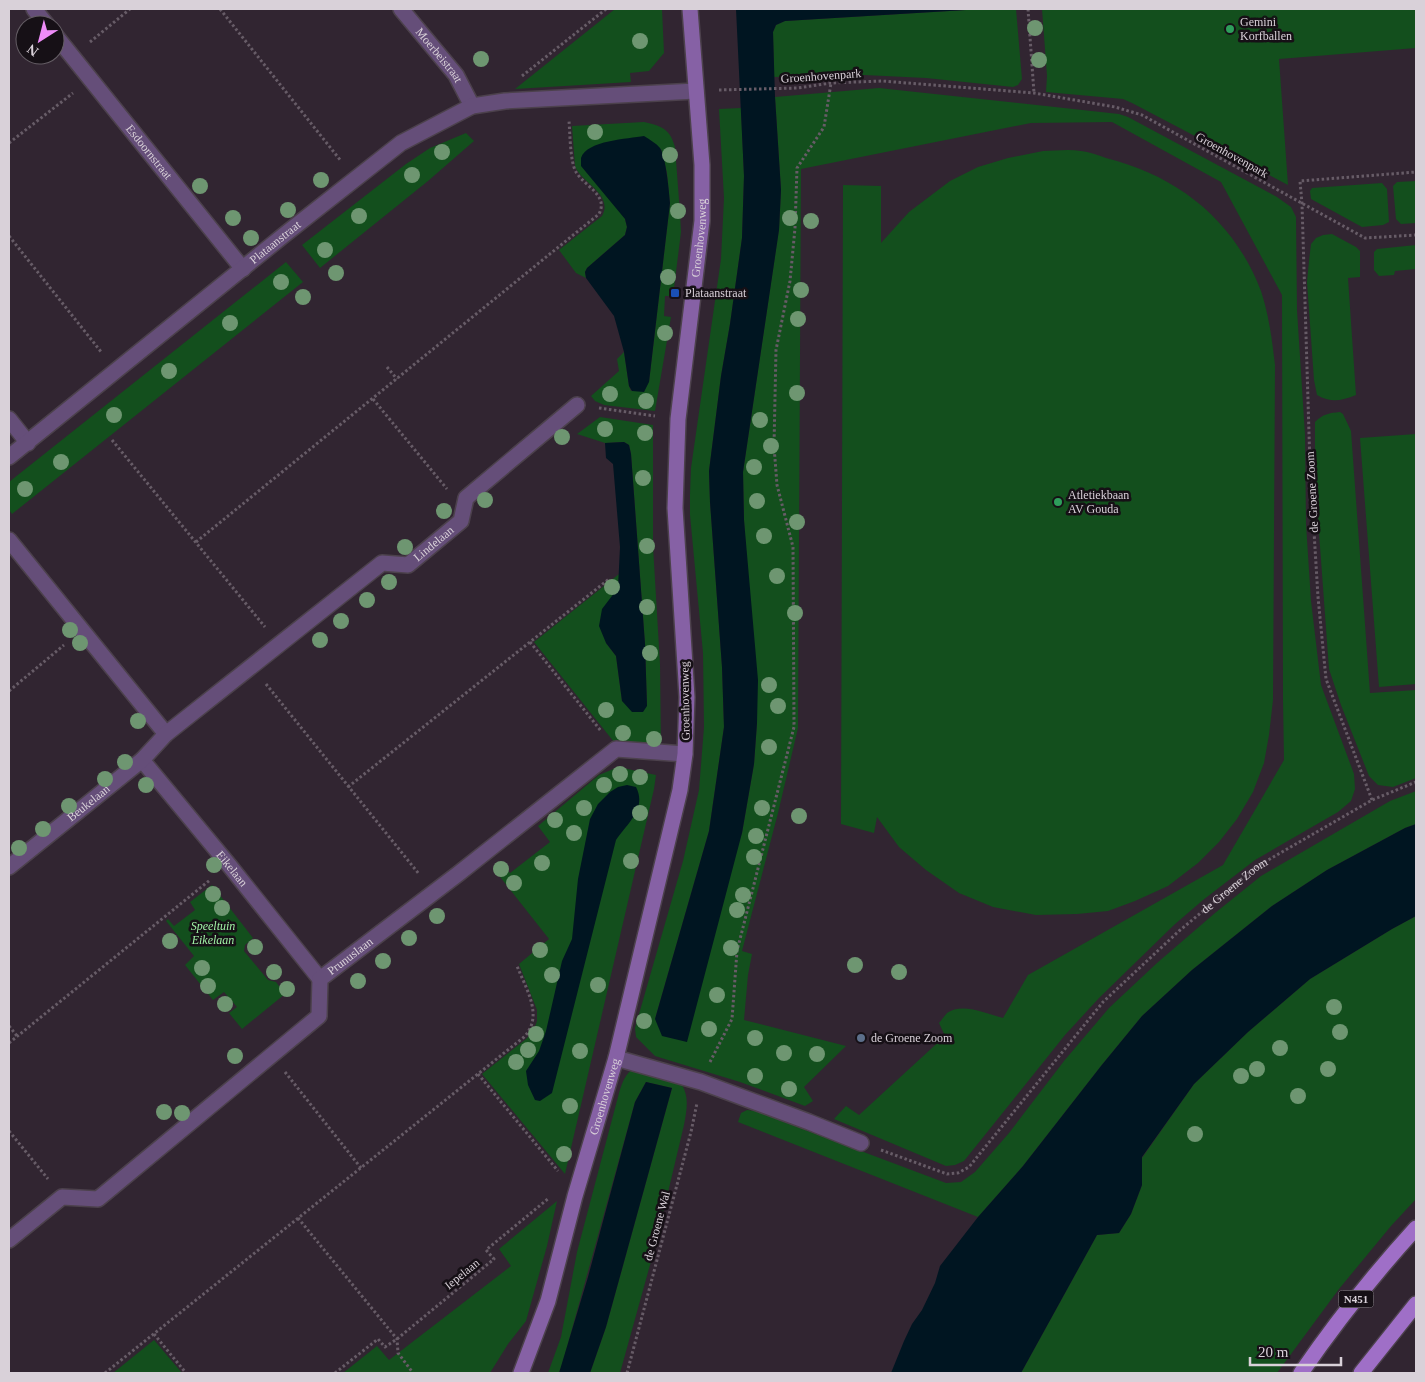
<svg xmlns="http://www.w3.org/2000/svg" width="1425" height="1382" viewBox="0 0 1425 1382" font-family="Georgia,serif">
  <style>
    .green { fill: #134f1d }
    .water { fill: #001521 }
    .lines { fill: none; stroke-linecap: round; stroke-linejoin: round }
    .street-casing { stroke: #4c414c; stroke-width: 18 }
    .secondary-casing { stroke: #4c414c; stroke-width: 18 }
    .primary-casing { stroke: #4c414c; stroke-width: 18 }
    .path { stroke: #675c67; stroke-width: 3; stroke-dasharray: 2.5 2.5; stroke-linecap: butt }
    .street { stroke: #654e79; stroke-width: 15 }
    .secondary { stroke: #8661a5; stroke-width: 15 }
    .primary { stroke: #9f6fc7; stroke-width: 15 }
    .tree { fill: #6e9671 }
    .leisure-dot { fill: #2e9e5b; stroke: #161016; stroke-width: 2 }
    .transit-dot { fill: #1a4fb4; stroke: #161016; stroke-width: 2 }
    .service-dot { fill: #5c6f8a; stroke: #161016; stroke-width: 2 }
    .labels { text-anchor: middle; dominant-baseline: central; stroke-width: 5; stroke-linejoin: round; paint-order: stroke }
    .shield { fill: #161016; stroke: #9e979e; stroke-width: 1 }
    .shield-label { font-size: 11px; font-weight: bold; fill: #d9d1d9 }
    .poi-label { font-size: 12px; fill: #d9d1d9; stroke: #161016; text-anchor: start }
    .street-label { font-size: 12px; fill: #d9d1d9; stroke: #161016 }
    .park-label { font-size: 12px; font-style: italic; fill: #a0f2a6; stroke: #161016 }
  </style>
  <rect width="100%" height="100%" fill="#312531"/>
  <path class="green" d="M615,9H662L664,53L649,71L630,73L631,82L515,89Z
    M982,9H1016L1022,79L1018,85L1013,87L926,78L864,75L774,77L773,32L776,25L785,21Z
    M1042,9H1416V48L1279,59L1288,185L1132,103L1123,99L1046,92L1047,76Z
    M879,88L1119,114L1128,117L1277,197L1291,207L1296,217L1297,310L1305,435L1306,524L1311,601L1321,685L1354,774L1355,789L1351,801L1338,812L1255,860L1203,900L1174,925L1099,998L1065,1035L964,1161L955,1165L946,1166L834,1119L846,1106L859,1115L945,1036L939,1023C942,1020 944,1016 947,1013C962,1002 987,1014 1003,1018L1028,975L1223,865L1284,760L1283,700L1282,295L1221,182L1112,122L1031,123L801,169L798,728L778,813L742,951L752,954L748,975L744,1020L846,1046L804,1087L813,1101L805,1106L740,1082L655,1056L636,1037L635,1028L683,861L699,790L704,727L703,653L690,515V494L691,468L721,259L724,198L719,109L741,108L744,176L742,238L730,324L721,376L709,471L710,502L722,667L724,727L709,831L655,1019L742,833L754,764L757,723L744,520L743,472L779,229L781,190L775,97Z
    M644,122C662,126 670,129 675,147L680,213L681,232L673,296H665L664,316L671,317L655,411L604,405L595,401L591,396L619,371L617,359L624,352L629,386L631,391L649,382L670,203L667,173L661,149L625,219L627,227L625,235L587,268L585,272L586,278L576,273L559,250L602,216C614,194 581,183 575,166L572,126Z
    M466,133L474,141L428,181L320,268L302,245L406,164L430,148Z
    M1043,151C1055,151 1068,149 1081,151C1089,152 1098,155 1106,158C1178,176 1234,220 1261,291C1269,315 1272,340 1275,365L1273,700L1269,735L1264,763L1253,792L1237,819L1219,842L1198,863L1168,886L1135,901L1108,911L1077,914L1036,915L993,907L959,893L926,870L899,847L877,817L874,833L841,824L843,185L881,186V243L909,212L950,181L978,167L1008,158Z
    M1416,181V223L1401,224L1396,219L1393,186L1397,182Z
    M1382,183L1387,189L1389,222L1383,225L1362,227L1311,199L1310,191L1312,188Z
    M1332,234L1356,247L1360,251V277L1348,278L1356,395C1341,401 1331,403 1317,395L1314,380L1307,282L1309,261L1311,244L1316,238L1323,235Z
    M1416,245V269L1395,271L1394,275L1379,276L1374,270V252L1377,249Z
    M286,262L303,282L12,514L9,510V482Z
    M1340,412L1343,414L1351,431L1370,693L1416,690V778L1393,787L1378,785L1369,776L1341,705L1329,669L1315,478V422C1323,414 1329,413 1340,412Z
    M600,417L653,425V546L660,664L661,747H618L534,642L619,574L618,588L614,594L606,643L616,656L622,701L647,706L645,644L631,454L629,445L624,442L605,443L577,434Z
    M1416,434V684L1379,687L1360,438Z
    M618,767L656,775L654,789L565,1174L482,1074L526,1039L533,1032L537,1021V1010L519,964L549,939L493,868L500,862L510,873L550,842L538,826L599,775Z
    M1416,791V824L1405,828L1327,870L1272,906L1192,970L1142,1016L1101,1066L1023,1166L978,1217L738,1122L741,1113L747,1110L755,1111L946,1183L961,1182L975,1172L1009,1133L1064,1061L1109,1008L1157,963L1215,913L1261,876L1390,801Z
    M212,885L253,938L245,945L244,951L268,980L276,982L285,994L242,1029L229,1013L237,1007L224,992L213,1000L185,965L194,956L166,921L168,919L174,926L195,910L190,902Z
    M1416,916V1199L1391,1226L1339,1289L1277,1373H1021L1097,1235L1119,1233L1131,1214L1142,1185V1158L1194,1084L1248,1032L1310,979L1392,929Z
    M634,1068L679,1081C690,1094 687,1109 684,1125L655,1247L620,1373H590L606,1327L672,1088L646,1082L635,1102L562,1365L559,1373H548L561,1337L577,1252L619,1093C622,1083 625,1074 634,1068Z
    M557,1201L547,1246L526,1321L508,1344L490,1373H343L377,1346L389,1360L511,1266L499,1249Z
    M154,1340L182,1373H113Z"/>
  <path class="water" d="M736,9H982L785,21L776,25L773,32L775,97L781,190L779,230L743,472L744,520L758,680L757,723L754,764L742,833L687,1042L662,1036L655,1019L709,831L724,727L722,667L710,502L709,471L721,376L730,324L742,238L744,176Z
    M644,136C650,140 656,143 660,148C666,157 669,191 670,203L649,382L644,392L632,391L629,386L624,352L614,316L586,278L585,272L587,268L625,235L627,227L625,219L581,166C581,164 581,161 581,158C587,140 628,139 644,136Z
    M624,442L629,445L631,454L645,644L647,706L643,712H632L622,701L616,656L606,643L599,626L602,609L618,588L620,547L613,464L606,458L605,443Z
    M627,785L636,787C647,808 628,823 616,840L552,1093L540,1101L535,1100L528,1085L526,1071L539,1051L546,1031L562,961L572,939L578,879L590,819L598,804L610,792L618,787Z
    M1416,824V916L1392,929L1310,979L1248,1032L1194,1084L1142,1157V1185L1131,1214L1119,1233L1097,1235L1021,1373H891L904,1341L912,1324L922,1310L935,1283L940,1266L978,1217L1023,1166L1101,1066L1142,1016L1192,970L1272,906L1327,870L1405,828Z
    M646,1082L672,1088L606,1327L590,1373H559L588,1277L635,1102Z"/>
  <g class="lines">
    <g class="street-casing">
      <g id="street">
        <path d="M34,9L47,25"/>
        <path id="s2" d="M401,9L456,75L472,106"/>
        <path id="s3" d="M55,35L243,269"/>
        <path d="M9,419L28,443"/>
        <path id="s4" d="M9,457L284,235L401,143L472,106L505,101L696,91"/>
        <path d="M9,540L166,734"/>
        <path id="s5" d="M142,760L229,865L320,979"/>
        <path id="s6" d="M9,867L142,760L166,734L382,563L408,565L461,521L466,498L577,405"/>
        <path d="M616,1058L701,1082L809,1122L861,1143"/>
        <path id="s7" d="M9,1240L62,1197L98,1199L319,1016L320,979L458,874L616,749L685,754"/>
      </g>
    </g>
    <g class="secondary-casing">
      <g id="secondary">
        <path id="s8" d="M521,1373L548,1301L575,1196L616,1058L680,790L685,754L687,697L675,508L678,419L702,221V165L690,9"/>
      </g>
    </g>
    <g class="primary-casing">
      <path id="primary" d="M1301,1373C1336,1322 1375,1273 1416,1228
        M1361,1373L1416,1304"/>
    </g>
    <g class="path">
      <path d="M220,9L341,161"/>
      <path d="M1028,9L1034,93"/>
      <path d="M90,42L130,9"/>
      <path d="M522,76L606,9"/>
      <path d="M719,90L798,88L831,83L882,81L1034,93L1115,107L1142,115L1365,238L1416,235"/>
      <path d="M9,143L73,93"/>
      <path d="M9,236L102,353"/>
      <path d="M387,367L397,379"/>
      <path d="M373,399L447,489"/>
      <path d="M599,408L655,416"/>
      <path d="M112,440L265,627"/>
      <path d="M196,542L599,214C609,195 584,186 576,172C570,162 570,133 569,121"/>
      <path d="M530,642L601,731"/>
      <path d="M266,684L419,874"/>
      <path d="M9,691L64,645"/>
      <path d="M348,787L609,579"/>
      <path d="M1372,800L1326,679L1318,597L1310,466L1302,204L1300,181L1416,172"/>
      <path d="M9,1026L17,1036"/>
      <path d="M9,1043L210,880"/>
      <path d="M710,1062L732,1019L737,951L794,727L793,547L777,485L774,446L776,350L790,281L795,228L797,168L824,127L831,83"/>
      <path d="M285,1072L361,1168"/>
      <path d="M478,1074L558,1171"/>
      <path d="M9,1131L48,1179"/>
      <path id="s1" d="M881,1150L947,1174L958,1173L969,1167L1103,1002L1179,931L1256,867L1372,800L1416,782"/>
      <path d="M298,1218L397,1339L398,1353L413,1373"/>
      <path d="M154,1334L186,1373"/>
      <path d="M105,1373L524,1037C544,1016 526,989 517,966"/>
      <path d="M335,1373L378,1339L385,1347L397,1339L494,1259L486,1250L549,1198"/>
      <path d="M627,1373L691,1132L697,1103"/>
    </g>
    <use href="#street" class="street"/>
    <use href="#secondary" class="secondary"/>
    <use href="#primary" class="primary"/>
  </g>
  <g class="tree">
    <circle cx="1035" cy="28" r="8"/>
    <circle cx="640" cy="41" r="8"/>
    <circle cx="481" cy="59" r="8"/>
    <circle cx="1039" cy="60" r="8"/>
    <circle cx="595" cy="132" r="8"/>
    <circle cx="442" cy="152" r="8"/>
    <circle cx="670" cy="155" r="8"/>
    <circle cx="412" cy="175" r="8"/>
    <circle cx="321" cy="180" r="8"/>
    <circle cx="200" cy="186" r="8"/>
    <circle cx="288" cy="210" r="8"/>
    <circle cx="678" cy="211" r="8"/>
    <circle cx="359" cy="216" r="8"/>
    <circle cx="233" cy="218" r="8"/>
    <circle cx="790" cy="218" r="8"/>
    <circle cx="811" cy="221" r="8"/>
    <circle cx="251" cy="238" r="8"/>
    <circle cx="325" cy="250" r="8"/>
    <circle cx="336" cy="273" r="8"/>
    <circle cx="668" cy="277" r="8"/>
    <circle cx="281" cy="282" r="8"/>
    <circle cx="801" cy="290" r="8"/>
    <circle cx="303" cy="297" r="8"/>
    <circle cx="798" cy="319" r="8"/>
    <circle cx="230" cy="323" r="8"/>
    <circle cx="665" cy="333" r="8"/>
    <circle cx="169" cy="371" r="8"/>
    <circle cx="797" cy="393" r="8"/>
    <circle cx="610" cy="394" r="8"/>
    <circle cx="646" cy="401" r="8"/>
    <circle cx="114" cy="415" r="8"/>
    <circle cx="760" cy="420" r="8"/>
    <circle cx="605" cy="429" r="8"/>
    <circle cx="645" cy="433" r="8"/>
    <circle cx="562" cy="437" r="8"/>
    <circle cx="771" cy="446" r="8"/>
    <circle cx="61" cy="462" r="8"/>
    <circle cx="754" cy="467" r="8"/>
    <circle cx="643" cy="478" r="8"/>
    <circle cx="25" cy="489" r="8"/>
    <circle cx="485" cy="500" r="8"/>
    <circle cx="757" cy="501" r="8"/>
    <circle cx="444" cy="511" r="8"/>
    <circle cx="797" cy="522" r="8"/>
    <circle cx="764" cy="536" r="8"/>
    <circle cx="647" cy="546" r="8"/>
    <circle cx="405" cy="547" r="8"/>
    <circle cx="777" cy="576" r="8"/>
    <circle cx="389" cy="582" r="8"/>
    <circle cx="612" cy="587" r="8"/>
    <circle cx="367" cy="600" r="8"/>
    <circle cx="647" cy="607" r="8"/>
    <circle cx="795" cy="613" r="8"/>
    <circle cx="341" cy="621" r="8"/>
    <circle cx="70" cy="630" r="8"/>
    <circle cx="320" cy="640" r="8"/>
    <circle cx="80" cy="643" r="8"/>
    <circle cx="650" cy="653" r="8"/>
    <circle cx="769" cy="685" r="8"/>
    <circle cx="778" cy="706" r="8"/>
    <circle cx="606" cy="710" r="8"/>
    <circle cx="138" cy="721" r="8"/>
    <circle cx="623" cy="733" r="8"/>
    <circle cx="654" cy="739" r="8"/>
    <circle cx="769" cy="747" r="8"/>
    <circle cx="125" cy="762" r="8"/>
    <circle cx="620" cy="774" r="8"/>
    <circle cx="640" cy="777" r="8"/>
    <circle cx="105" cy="779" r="8"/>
    <circle cx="146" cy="785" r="8"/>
    <circle cx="604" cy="785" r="8"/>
    <circle cx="69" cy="806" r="8"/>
    <circle cx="584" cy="808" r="8"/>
    <circle cx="762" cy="808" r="8"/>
    <circle cx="640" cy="813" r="8"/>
    <circle cx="799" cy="816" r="8"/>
    <circle cx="555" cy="820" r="8"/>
    <circle cx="43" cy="829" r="8"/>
    <circle cx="574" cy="833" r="8"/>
    <circle cx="756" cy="836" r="8"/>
    <circle cx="19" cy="848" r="8"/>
    <circle cx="754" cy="857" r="8"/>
    <circle cx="631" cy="861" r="8"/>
    <circle cx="542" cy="863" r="8"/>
    <circle cx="214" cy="865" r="8"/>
    <circle cx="501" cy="869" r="8"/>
    <circle cx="514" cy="883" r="8"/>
    <circle cx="213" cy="894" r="8"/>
    <circle cx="743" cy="895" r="8"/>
    <circle cx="222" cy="908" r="8"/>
    <circle cx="737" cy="910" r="8"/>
    <circle cx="437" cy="916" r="8"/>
    <circle cx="409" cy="938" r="8"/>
    <circle cx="170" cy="941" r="8"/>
    <circle cx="255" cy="947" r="8"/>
    <circle cx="731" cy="948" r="8"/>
    <circle cx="540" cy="950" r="8"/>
    <circle cx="383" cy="961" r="8"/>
    <circle cx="855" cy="965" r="8"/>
    <circle cx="202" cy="968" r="8"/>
    <circle cx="274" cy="972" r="8"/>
    <circle cx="899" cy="972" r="8"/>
    <circle cx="552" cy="975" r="8"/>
    <circle cx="358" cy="981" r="8"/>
    <circle cx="598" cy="985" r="8"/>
    <circle cx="208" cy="986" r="8"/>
    <circle cx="287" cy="989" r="8"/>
    <circle cx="717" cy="995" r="8"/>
    <circle cx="225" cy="1004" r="8"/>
    <circle cx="1334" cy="1007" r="8"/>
    <circle cx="644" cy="1021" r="8"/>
    <circle cx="709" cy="1029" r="8"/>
    <circle cx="1340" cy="1032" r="8"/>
    <circle cx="536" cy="1034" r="8"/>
    <circle cx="755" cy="1038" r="8"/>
    <circle cx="1280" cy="1048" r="8"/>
    <circle cx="528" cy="1050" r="8"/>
    <circle cx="580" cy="1051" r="8"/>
    <circle cx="784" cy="1053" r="8"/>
    <circle cx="817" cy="1054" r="8"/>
    <circle cx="235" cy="1056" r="8"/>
    <circle cx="516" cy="1062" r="8"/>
    <circle cx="1257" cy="1069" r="8"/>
    <circle cx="1328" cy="1069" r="8"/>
    <circle cx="755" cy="1076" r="8"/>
    <circle cx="1241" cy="1076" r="8"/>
    <circle cx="789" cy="1089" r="8"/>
    <circle cx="1298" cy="1096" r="8"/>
    <circle cx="570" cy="1106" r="8"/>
    <circle cx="164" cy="1112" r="8"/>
    <circle cx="182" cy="1113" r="8"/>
    <circle cx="1195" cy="1134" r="8"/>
    <circle cx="564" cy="1154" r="8"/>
  </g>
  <g class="leisure-dot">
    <circle cx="1230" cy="29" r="5"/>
    <circle cx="1058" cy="502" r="5"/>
  </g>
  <rect class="transit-dot" x="670" y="288" width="10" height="10" rx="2.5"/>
  <circle class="service-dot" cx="861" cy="1038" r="5"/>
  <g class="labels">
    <rect class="shield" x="1338.5" y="1290.5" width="35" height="17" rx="4"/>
    <g class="shield-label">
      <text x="1356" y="1299">N451</text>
    </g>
    <g class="poi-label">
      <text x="1240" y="22">Gemini<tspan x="1240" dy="14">Korfballen</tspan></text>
      <text x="685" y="293">Plataanstraat</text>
      <text x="1068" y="495">Atletiekbaan<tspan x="1068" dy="14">AV Gouda</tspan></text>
      <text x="871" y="1038">de Groene Zoom</text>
    </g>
    <g class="street-label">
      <text stroke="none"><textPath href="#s2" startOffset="60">Moerbeistraat</textPath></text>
      <text transform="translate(821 76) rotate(-4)">Groenhovenpark</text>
      <text stroke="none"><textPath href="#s3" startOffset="150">Esdoornstraat</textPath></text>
      <text transform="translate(1232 155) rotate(29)">Groenhovenpark</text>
      <text stroke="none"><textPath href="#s8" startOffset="1159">Groenhovenweg</textPath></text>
      <text stroke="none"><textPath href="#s4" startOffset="342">Plataanstraat</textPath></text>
      <text transform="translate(1312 492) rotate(-93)">de Groene Zoom</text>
      <text stroke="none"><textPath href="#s6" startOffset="541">Lindelaan</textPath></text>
      <text transform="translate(685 701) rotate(-91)">Groenhovenweg</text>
      <text stroke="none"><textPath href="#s6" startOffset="102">Beukelaan</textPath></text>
      <text stroke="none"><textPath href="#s5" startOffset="141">Eikelaan</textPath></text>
      <text stroke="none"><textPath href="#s1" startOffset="482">de Groene Zoom</textPath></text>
      <text stroke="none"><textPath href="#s7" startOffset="466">Prunuslaan</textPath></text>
      <text stroke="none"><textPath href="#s8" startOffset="289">Groenhovenweg</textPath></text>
      <text transform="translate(657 1226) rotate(-75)">de Groene Wal</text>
      <text transform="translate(462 1274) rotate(-39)">Iepelaan</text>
    </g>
    <g class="park-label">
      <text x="213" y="926">Speeltuin<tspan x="213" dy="14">Eikelaan</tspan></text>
    </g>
  </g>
  <rect width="1425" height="1382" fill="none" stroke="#d9d1d9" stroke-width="20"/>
  <g transform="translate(40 40) rotate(216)"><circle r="24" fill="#161016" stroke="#645d64"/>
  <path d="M0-4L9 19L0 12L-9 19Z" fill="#ee8cf8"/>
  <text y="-8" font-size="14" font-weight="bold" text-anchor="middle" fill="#d9d1d9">N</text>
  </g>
  <path d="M1250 1357v8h91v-8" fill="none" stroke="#d9d1d9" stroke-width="2.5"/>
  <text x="1258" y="1357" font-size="15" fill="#d9d1d9" stroke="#161016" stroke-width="4" paint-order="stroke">20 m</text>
</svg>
